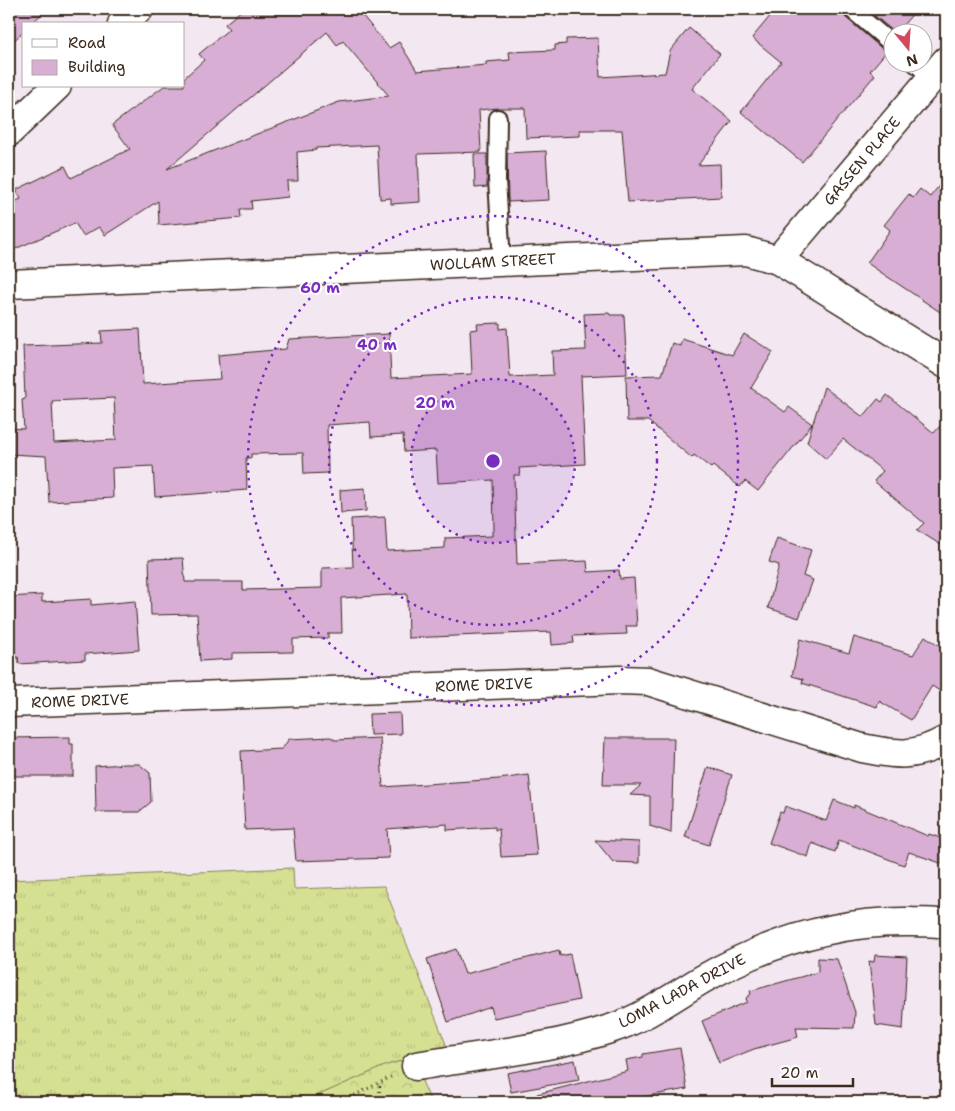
<svg xmlns="http://www.w3.org/2000/svg" width="955" height="1111" viewBox="0 0 955 1111" font-family="'Shantell Sans',sans-serif">
  <style>
    .grass { fill: url(#grass-tufts); stroke: #888558 }
    .forest { fill: url(#forest-crowns); stroke: #888558 }
    .building { fill: #d8aed4; stroke: #3b2a1e; fill-rule: evenodd }
    .lines { fill: none; stroke-linecap: round; stroke-linejoin: round }
    .lane-casing { stroke: #3b2a1e; stroke-width: 20 }
    .street-casing { stroke: #3b2a1e; stroke-width: 31 }
    .secondary-casing { stroke: #3b2a1e; stroke-width: 31 }
    .path { stroke: #3b2a1e; stroke-width: 3; stroke-dasharray: 1 4; stroke-linecap: butt }
    .lane { stroke: #fff; stroke-width: 16 }
    .street { stroke: #fff; stroke-width: 28 }
    .secondary { stroke: #fff; stroke-width: 28 }
    .ring { fill: none; stroke: #7b2cbf; stroke-width: 2.5; stroke-dasharray: 2.5 5 }
    .labels { text-anchor: middle; dominant-baseline: central; stroke-width: 4; stroke-linejoin: round; paint-order: stroke }
    .street-label { font-size: 15px; fill: #3b2a1e; stroke: #fff }
    .centre { fill: #7b2cbf; stroke: #fff; stroke-width: 2.5 }
    .ring-label { font-size: 15px; text-anchor: middle; font-weight: bold; fill: #7b2cbf; stroke: #fff; stroke-width: 4; stroke-linejoin: round; paint-order: stroke }
  </style>
  <defs>
    <pattern id="grass-tufts" width="24" height="20" patternUnits="userSpaceOnUse" patternTransform="scale(1.25)"><rect width="24" height="20" fill="#d5e093"/><path d="M3 7l-1-3M5 7V3M7 7l1-3M15 17l-1-3M17 17v-4M19 17l1-3" fill="none" stroke="#b8c07e"/></pattern>
    <pattern id="forest-crowns" width="20" height="18" patternUnits="userSpaceOnUse" patternTransform="scale(1.25)"><rect width="20" height="18" fill="#d5e093"/><path d="M2 6a3 3 0 1 1 6 0M12 15a3 3 0 1 1 6 0" fill="none" stroke="#b8c07e"/></pattern>
  </defs>
  <rect width="100%" height="100%" fill="#f3e7f2"/>
  <filter id="ink" filterUnits="userSpaceOnUse"><feTurbulence type="fractalNoise" baseFrequency=".02" numOctaves="2"/><feDisplacementMap in="SourceGraphic" scale="10" xChannelSelector="R" yChannelSelector="G"/><feConvolveMatrix kernelMatrix="1 2 1 2 8 2 1 2 1" color-interpolation-filters="sRGB"/></filter>
  <g filter="url(#ink)">
    <path class="grass" d="M293,868L294,889L384,886L447,1047L387,1065L303,1102H9V880Z"/>
    <path class="forest" d="M412,1058L431,1102H303L387,1065Z"/>
    <path class="building" d="M9,9H47L31,24H24V31L9,45Z
      M243,9H357L389,48L399,42L417,71L486,65V62L510,60L509,52L555,50V45L566,44V39L598,38L600,77L665,73L670,51L689,28L720,54L692,89L732,121L698,165L720,164L721,197L628,202L622,130H580V136L526,138L525,108H498L479,110L481,152L418,154L420,202L391,204V198L380,199L377,145L316,148V150L297,152L298,181H287L288,197L251,201L252,209H240L241,218L159,225L158,201L105,235L99,227L83,236L75,223L15,249L9,236V204L21,199L16,190L65,166L71,178L130,149L112,125L164,86H184V78L204,60L199,54L229,29L225,24ZM327,32L337,45L343,41L389,96L339,102L167,169Z
      M776,9L784,16L789,9H841L845,17L886,52L870,71L875,75L802,162L741,112L781,62L752,38Z
      M881,9H917L897,32H894L875,16Z
      M546,151L549,200L508,202L507,153Z
      M474,154H487V187L475,188Z
      M946,177V316L867,263L890,230L884,225L909,194L913,198L920,189L930,197Z
      M609,313L610,315H624L627,374L581,376L585,464L519,468L520,475H514L517,564L587,561L588,572L619,570L620,579L634,578L637,626H626L627,634L573,636L574,643L552,645L551,632L408,638L407,594L341,598L342,633H328V638L293,639V652L232,653V659L200,661L197,614L151,615L149,559L183,558L185,582H243V590L322,588V568L353,567L351,519L385,517L387,551L445,548V538L492,536V531H494L493,480L438,483L436,450L404,452L403,435L371,437L370,422L327,425L328,473L304,474L303,453L251,454V458H246L247,490L155,497L153,466L112,468L113,498L49,502L46,456L9,454V428L24,429L22,400L25,399L23,346L102,343L101,331L140,329L143,384L220,379L218,355L286,349L289,339L389,334L391,378L472,374L470,330L478,329L477,324L500,323V329L507,328L510,377L553,375L552,351L586,350L584,314ZM114,398L116,440L54,443L52,401Z
      M744,334L773,352L751,388L785,412L789,407L812,424L758,491L745,481L740,487L713,466L711,468L694,455L692,458L648,421H627L626,376L662,375L672,343L680,346L682,339L732,355Z
      M824,387L863,417L878,399L882,402L887,395L934,433L946,419V548L917,530L924,523L874,481L883,471L843,439L826,459L807,442Z
      M365,488L366,511L341,513L340,490Z
      M777,538L811,550L803,576L813,580L799,618L768,608L779,565L769,562Z
      M42,595V602L91,599V605L135,601L139,650L85,654V660L19,664L18,657L10,658L9,597Z
      M925,636L946,650V695L932,686L911,720L879,701L877,707L802,683L803,679L792,676L800,639L849,653L854,637L913,655Z
      M400,713L401,734L370,735L369,714Z
      M70,737V744H73V776H9V738Z
      M331,737L335,740L380,738L383,787L499,779L529,775L537,855L501,857L499,829L495,830V827L447,830V824L387,829L389,858L296,861L293,828L245,830L241,751L282,749L289,739Z
      M605,738H674L671,833L650,826V796L630,795L641,785H603Z
      M124,764H139L150,773L151,802L139,812H96L95,766Z
      M708,767L732,775L709,845L685,837Z
      M834,800L854,808V805L928,836L929,834L946,840V865L909,852L904,865L901,864L839,840L835,852L812,843L808,857L769,843L780,812L783,813L785,806L826,821Z
      M595,840L639,842V863L613,862Z
      M456,949L465,974L559,950L560,956L570,954L579,1000L494,1018L491,1007L448,1022L427,959Z
      M875,955L907,957L903,1029L876,1025L869,961L874,962Z
      M818,958L837,959L855,1012L854,1028L796,1027L798,1037L754,1049L719,1063L702,1021L747,1002L746,998L751,994L750,991L818,972Z
      M680,1048L687,1089L614,1102H538L537,1094L628,1071L626,1060L643,1057V1054Z
      M575,1060L579,1080L511,1092L507,1073Z"/>
    <g class="lines">
      <g class="lane-casing">
        <path id="lane" d="M851,9L892,44
          M914,62L932,78
          M498,118L497,180L502,262"/>
      </g>
      <g class="street-casing">
        <path id="street" d="M778,260L946,61
          M9,284L746,251L778,260L946,364
          M9,703L620,680L648,681L862,748C897,755 914,758 946,740
          M416,1066C482,1055 550,1049 613,1028C646,1017 674,996 703,979C768,942 837,920 912,922C923,922 935,922 946,924"/>
      </g>
      <g class="secondary-casing">
        <path id="secondary" d="M122,24L139,9
          M9,132L57,86"/>
      </g>
      <path class="path" d="M341,1102L391,1077
        M379,1102L380,1083"/>
      <use href="#lane" class="lane"/>
      <use href="#street" class="street"/>
      <use href="#secondary" class="secondary"/>
    </g>
  </g>
  <circle cx="493" cy="461" r="82" fill="#7b2cbf" fill-opacity=".12"/>
  <g class="ring">
    <circle cx="493" cy="461" r="82"/>
    <circle cx="493" cy="461" r="164"/>
    <circle cx="493" cy="461" r="245"/>
  </g>
  <g class="labels">
    <g class="street-label">
      <text transform="translate(862 161) rotate(-50)">GASSEN PLACE</text>
      <text transform="translate(493 262) rotate(-3)">WOLLAM STREET</text>
      <text transform="translate(484 685) rotate(-2)">ROME DRIVE</text>
      <text transform="translate(80 701) rotate(-2)">ROME DRIVE</text>
      <text transform="translate(682 991) rotate(-28)">LOMA LADA DRIVE</text>
    </g>
  </g>
  <circle cx="493" cy="461" r="8" class="centre"/>
  <g class="ring-label">
    <text x="320" y="293">60 m</text>
    <text x="377" y="350">40 m</text>
    <text x="435" y="408">20 m</text>
  </g>
  <rect width="955" height="1111" fill="none" stroke="#fff" stroke-width="30"/>
  <rect x="15" y="15" width="925" height="1081" fill="none" stroke="#3b2a1e" stroke-width="2" filter="url(#ink)"/>
  <rect x="22" y="22" width="162" height="65" fill="#ffffff" stroke="#b1aaa5"/>
  <rect x="32" y="39" width="25" height="8" fill="#ffffff" stroke="#b1aaa5"/>
  <text x="68" y="48" font-size="15" fill="#3b2a1e">Road</text>
  <rect x="32" y="60" width="25" height="15" fill="#d8aed4" stroke="#b1aaa5"/>
  <text x="68" y="72" font-size="15" fill="#3b2a1e">Building</text>
  <g transform="translate(908 48) rotate(162)"><circle r="24" fill="#ffffff" stroke="#b1aaa5"/>
  <path d="M0-4L9 19L0 12L-9 19Z" fill="#d1495b"/>
  <text y="-8" font-size="14" font-weight="bold" text-anchor="middle" fill="#3b2a1e">N</text>
  </g>
  <path d="M772 1078v8h81v-8" fill="none" stroke="#3b2a1e" stroke-width="2.5"/>
  <text x="780" y="1078" font-size="15" fill="#3b2a1e" stroke="#ffffff" stroke-width="4" paint-order="stroke">20 m</text>
</svg>
